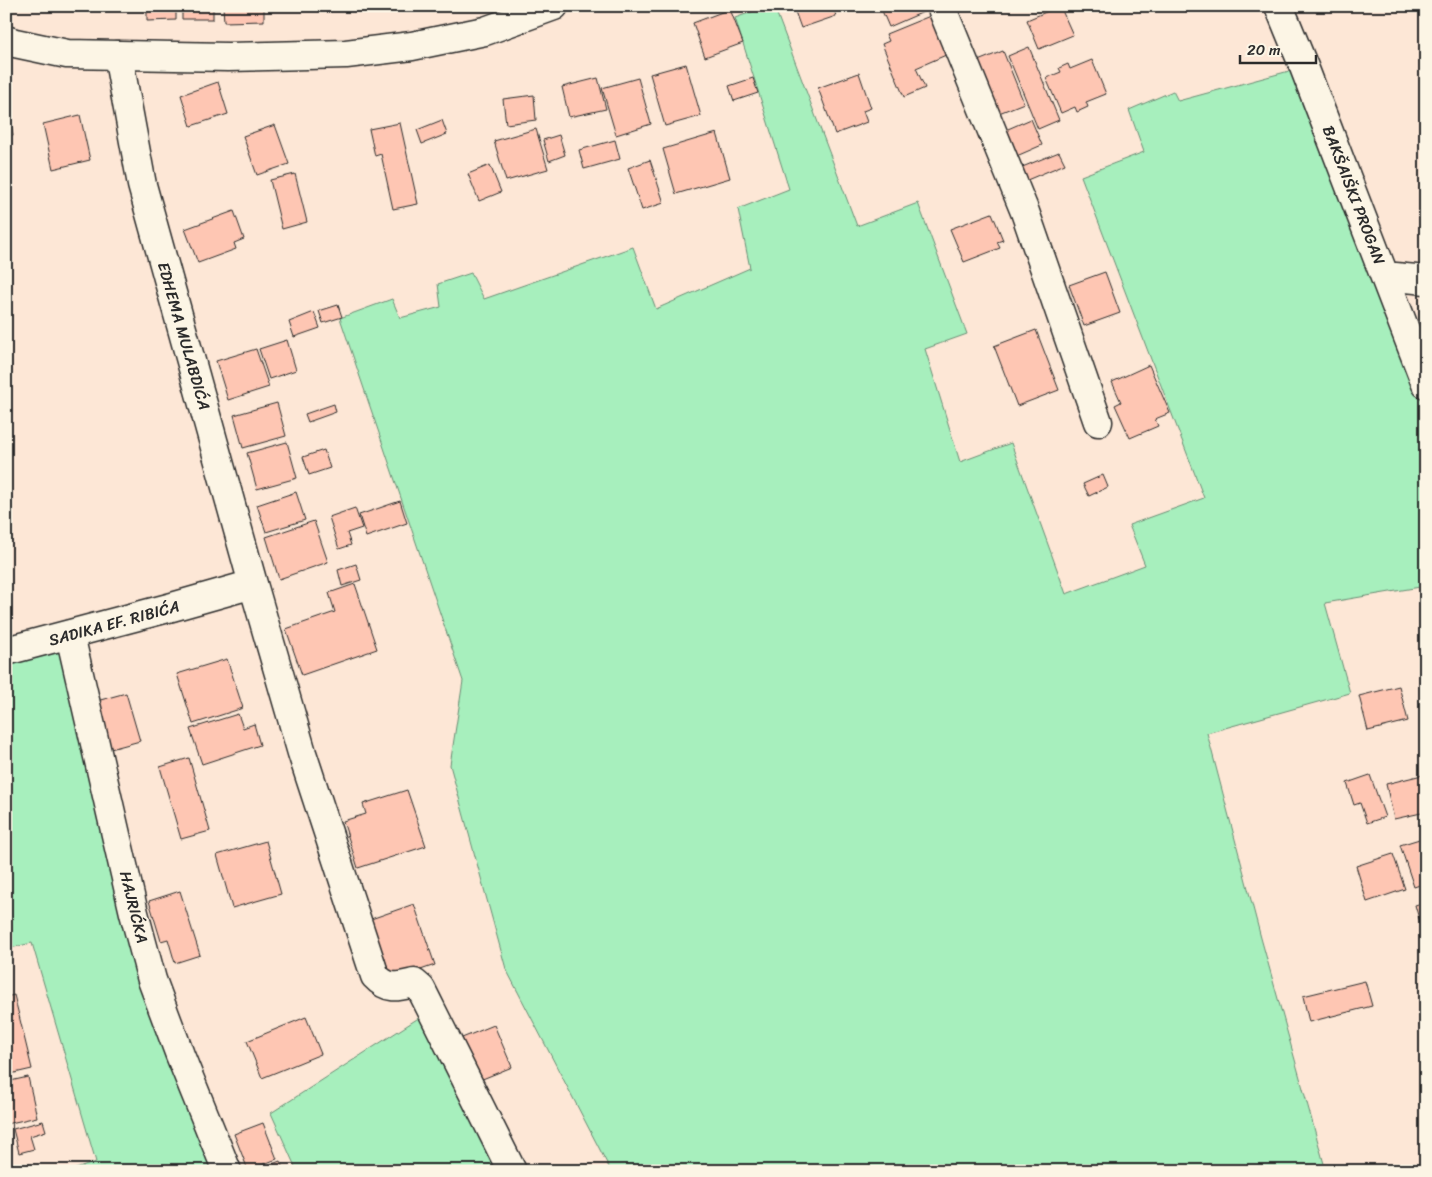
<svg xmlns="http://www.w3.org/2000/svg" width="1432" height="1177" viewBox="0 0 1432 1177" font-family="Sriracha,sans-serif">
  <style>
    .green { fill: #a7efbd; stroke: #698d74 }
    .building { fill: #fec6b3; stroke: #2b2b2b }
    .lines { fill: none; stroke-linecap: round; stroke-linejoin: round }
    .minor-casing { stroke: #2b2b2b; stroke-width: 31 }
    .tertiary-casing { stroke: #2b2b2b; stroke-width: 31 }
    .minor { stroke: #fcf5e5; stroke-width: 28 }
    .tertiary { stroke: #fcf5e5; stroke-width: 28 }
    .labels { text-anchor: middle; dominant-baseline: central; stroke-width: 4; stroke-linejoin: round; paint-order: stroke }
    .street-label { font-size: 16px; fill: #2b2b2b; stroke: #fcf5e5 }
  </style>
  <rect width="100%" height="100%" fill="#fde7d6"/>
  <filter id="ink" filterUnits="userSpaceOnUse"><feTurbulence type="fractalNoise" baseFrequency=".02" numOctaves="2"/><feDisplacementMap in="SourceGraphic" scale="10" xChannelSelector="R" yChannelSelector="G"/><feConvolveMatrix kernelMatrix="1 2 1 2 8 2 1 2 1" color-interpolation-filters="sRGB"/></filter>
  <g filter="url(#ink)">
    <path class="green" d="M768,6H774L857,226L918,203L967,334L925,349L960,462L1011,443L1066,594L1145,565L1129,525L1204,498L1081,176L1144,152L1129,110L1173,91L1178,101L1304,67L1426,384V586L1325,603L1350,693L1207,733L1261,938L1326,1171H611L506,969L450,765L463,681L340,318L392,299L400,318L441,307L438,284L471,273L484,299L633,247L656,309L750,268L738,209L789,189L735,18Z
      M70,635L134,913L227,1171H70L96,1162L32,943L6,949V651Z
      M431,1010L512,1171H297L271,1113Z"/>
    <path class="building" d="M147,6H176V20L147,21Z
      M182,6H213V19H182Z
      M223,6H264V21L224,22Z
      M793,6H833L836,16L801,28Z
      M880,6H927L928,10L889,27Z
      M1060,6L1073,35L1039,49L1027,20Z
      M730,9L743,43L705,57L693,23Z
      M930,16L946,55L916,68L925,88L904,97L882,44L889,41L886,34Z
      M1029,47L1059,120L1038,129L1008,56Z
      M1003,51L1024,103L999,113L978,61Z
      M1092,60L1106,94L1086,102L1088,107L1077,112L1075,107L1061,113L1046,78L1061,72L1059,68L1068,64L1070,69Z
      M686,64L701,116L665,126L650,74Z
      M859,73L871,108L863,111L867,122L835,134L818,88Z
      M598,78L606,109L569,117L562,87Z
      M638,78L651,124L616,135L602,88Z
      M753,78L758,93L734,101L729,86Z
      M218,82L228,114L191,126L181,95Z
      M6,95L13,135L6,137Z
      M534,95L536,120L506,124L503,99Z
      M80,115L90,160L53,169L43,124Z
      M1031,119L1042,145L1012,158L1001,132Z
      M442,120L447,134L422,144L417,130Z
      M400,123L418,204L393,209L381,154L375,156L369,129Z
      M275,125L289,164L257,175L243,136Z
      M536,129L548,169L506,181L494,141Z
      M717,133L730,178L676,194L663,149Z
      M559,135L565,155L549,161L543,140Z
      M615,140L620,159L584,169L579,150Z
      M1059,152L1065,164L1020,183L1015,170Z
      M650,160L664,203L642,210L628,168Z
      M490,165L501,192L479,201L468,174Z
      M295,174L307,222L282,229L270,180Z
      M6,195L10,222L6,223Z
      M234,211L244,239L234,243L236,249L198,263L185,229Z
      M992,213L1003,240L997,242L1000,248L964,262L950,229Z
      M1105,272L1120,313L1084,326L1069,285Z
      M338,305L342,317L323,323L319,311Z
      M314,312L320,328L294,337L289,322Z
      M1036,330L1059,390L1017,406L994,346Z
      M287,340L296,370L269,379L259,349Z
      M256,349L269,387L228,400L216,361Z
      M1149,365L1170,413L1155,419L1158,426L1130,438L1115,405L1121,402L1112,382Z
      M277,403L286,436L243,448L234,415Z
      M334,404L336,412L308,422L305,414Z
      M287,442L297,478L257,489L247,453Z
      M324,450L330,468L309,475L303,457Z
      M1103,475L1108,487L1089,496L1083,484Z
      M296,492L305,520L266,532L257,505Z
      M400,501L407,523L366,537L359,515Z
      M355,508L362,528L347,533L351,545L339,549L329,517Z
      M314,521L328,562L279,579L266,537Z
      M356,564L361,580L342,586L338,570Z
      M355,584L377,649L302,675L286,629L335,612L329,593Z
      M227,659L243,708L193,724L177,674Z
      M1399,686L1408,721L1368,731L1359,696Z
      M126,693L140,741L107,750L93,702Z
      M238,714L243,728L254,724L260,745L202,764L190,729Z
      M189,758L210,831L181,839L160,767Z
      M1426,774V812L1394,819L1386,784Z
      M1370,775L1385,817L1367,823L1360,803L1354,805L1347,783Z
      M407,790L426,846L358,868L343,821L366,814L363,804Z
      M1426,837V883L1414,887L1400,845Z
      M266,841L281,894L232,908L217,855Z
      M1393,854L1405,889L1367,902L1356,866Z
      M180,891L200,955L175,963L168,939L161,941L149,901Z
      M1426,902V943L1415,905Z
      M414,904L435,965L392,980L371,919Z
      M1365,981L1372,1006L1309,1022L1303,996Z
      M14,995L32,1069L6,1075V997Z
      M306,1017L321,1054L262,1078L247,1041Z
      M494,1025L512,1067L480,1080L462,1038Z
      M28,1077L37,1117L6,1124V1082Z
      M43,1121L46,1131L30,1136L34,1149L19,1153L13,1129Z
      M263,1123L277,1159L248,1170L234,1134Z
      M280,1161L284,1171H255Z"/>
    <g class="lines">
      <g class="minor-casing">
        <path id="minor" d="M941,6L1025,212L1098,422
          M1279,6L1304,67L1426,384
          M1385,276L1426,280
          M253,584L302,753L375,976C388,990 397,987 414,983L421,989L512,1171
          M70,635L134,913L152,980L180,1055L227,1171
          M6,651L172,607L253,584L142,185L118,55"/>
      </g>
      <g class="tertiary-casing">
        <path id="tertiary" d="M6,40L15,43L67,54L228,57L346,54L412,46L485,31L554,6"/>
      </g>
      <use href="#minor" class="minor"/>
      <use href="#tertiary" class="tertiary"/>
    </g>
  </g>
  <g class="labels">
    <g class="street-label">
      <text transform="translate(1354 195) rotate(69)">BAKŠAIŠKI PROGAN</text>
      <text transform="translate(184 336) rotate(74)">EDHEMA MULABDIĆA</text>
      <text transform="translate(114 623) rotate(-15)">SADIKA EF. RIBIĆA</text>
      <text transform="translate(134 907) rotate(76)">HAJRIĆKA</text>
    </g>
  </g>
  <rect width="1432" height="1177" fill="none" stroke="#fcf5e5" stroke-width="25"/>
  <rect x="12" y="12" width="1407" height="1152" fill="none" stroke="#2b2b2b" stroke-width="2" filter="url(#ink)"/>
  <path d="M1240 55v8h76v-8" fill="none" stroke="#2b2b2b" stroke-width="2.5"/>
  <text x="1247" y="55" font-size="15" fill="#2b2b2b" stroke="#fcf5e5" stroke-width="4" paint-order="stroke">20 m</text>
</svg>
